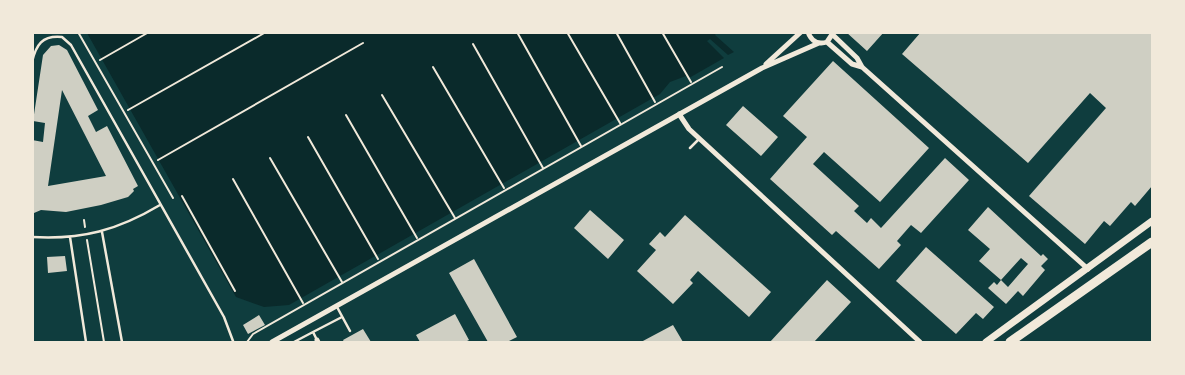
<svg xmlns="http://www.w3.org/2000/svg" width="1185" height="375" viewBox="0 0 1185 375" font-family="'IBM Plex Sans',sans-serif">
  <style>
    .water { fill: #0a2a2b }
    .building { fill: #cfcfc3; fill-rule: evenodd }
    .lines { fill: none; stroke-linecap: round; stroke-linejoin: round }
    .path { stroke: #f1e9da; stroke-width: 2 }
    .service { stroke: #f1e9da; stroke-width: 2.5 }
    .minor { stroke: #f1e9da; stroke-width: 5 }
    .tertiary { stroke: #f1e9da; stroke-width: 7 }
    .primary { stroke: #f1e9da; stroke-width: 9 }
  </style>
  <rect width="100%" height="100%" fill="#0f3d3e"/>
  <path class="water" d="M717,32L715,35L734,52L728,55L710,39L707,41L724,58L689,78L686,76L670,82L660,94L289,305L264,307L236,297L87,33Z"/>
  <path class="building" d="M846,32H884L867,51Z
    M921,32H1152V186L1135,206L1131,202L1110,226L1104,221L1085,244L1029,196L1106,108L1090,93L1028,163L902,54Z
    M59,45L67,50L98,110L88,116L96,132L107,126L138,186L133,189L134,191L128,197L101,205L66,212L41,210L34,213H32V140L43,142L45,123L33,121L43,55L51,46ZM62,90L106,176L48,186Z
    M833,61L929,148L880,202L824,152L813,164L859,206L854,211L867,223L871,218L881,228L945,158L969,180L921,233L911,225L897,241L901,245L879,269L836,231L832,235L770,179L807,137L783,116Z
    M743,106L778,137L761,156L726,125Z
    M988,207L1041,256L1043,254L1048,259L1041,266L1045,270L1023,296L1018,291L1006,304L988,288L994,282L997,285L1001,280L1008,287L1028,264L1021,258L1001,280L979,261L990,249L968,230Z
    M590,210L624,240L608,259L574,228Z
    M685,215L771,292L749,317L698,271L690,280L693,283L673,304L637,271L656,250L649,244L660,232L665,237Z
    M926,247L994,307L983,319L976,313L956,334L896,281Z
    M65,256L67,271L48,273L47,257Z
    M474,259L517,337L507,342H488L449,273Z
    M827,280L851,302L814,342H770Z
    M455,314L469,340L465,342H420L416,335Z
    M259,315L265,325L248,334L243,325Z
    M673,325L683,342H641Z
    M363,329L371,342H344L343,340Z"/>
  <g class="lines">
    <path class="path" d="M78,32L173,198
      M517,32L581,146
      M567,32L620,123
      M616,32L655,102
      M662,32L691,82
      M473,44L543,168
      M100,60L149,32
      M433,67L504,188
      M382,95L455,218
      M128,110L266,32
      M346,115L417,238
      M308,137L378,259
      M270,158L342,282
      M158,160L363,43
      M233,179L303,303
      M182,196L235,291
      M84,220L85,227
      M87,240L104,342
      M247,342L253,334L722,67"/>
    <path class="service" d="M32,62C36,45 42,35 62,37L71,45L224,317L233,341
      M690,148L699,139
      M102,232L122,342
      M32,237C82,240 118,230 160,205
      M70,237L86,342
      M337,307L350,331
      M313,332L342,317
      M294,342L313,332L317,340"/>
    <path class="minor" d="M808,32C811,41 818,45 827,42L833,33
      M833,35L857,58L862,67L1088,269
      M827,42L852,64L862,67
      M766,64L801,32
      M679,114L689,129L920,342
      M317,340L318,342
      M272,342L762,68L819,43"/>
    <path class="tertiary" d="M986,342L1152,221"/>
    <path class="primary" d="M1010,342L1152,242"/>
  </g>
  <rect width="1185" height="375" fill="none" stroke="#f1e9da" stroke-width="68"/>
</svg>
